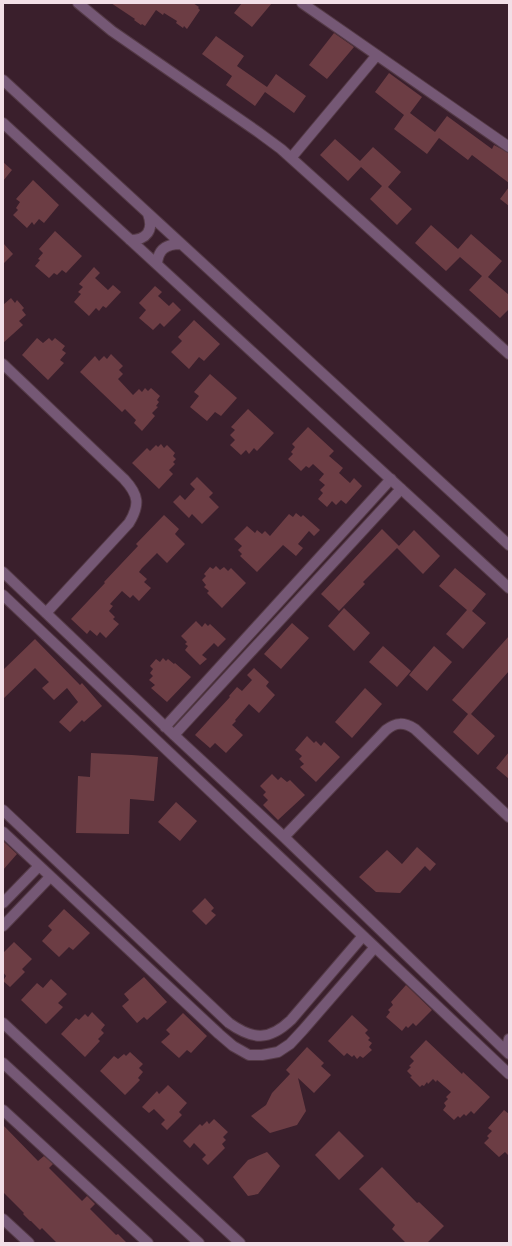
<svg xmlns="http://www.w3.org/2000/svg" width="512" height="1246" viewBox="0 0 512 1246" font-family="Barlow,sans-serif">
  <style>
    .building { fill: #6c3d44 }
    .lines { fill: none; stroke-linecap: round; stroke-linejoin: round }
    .minor-casing { stroke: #543a46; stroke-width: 12 }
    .tertiary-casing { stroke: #543a46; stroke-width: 12 }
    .minor { stroke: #755875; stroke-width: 10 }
    .tertiary { stroke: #755875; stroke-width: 10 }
  </style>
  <rect width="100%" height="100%" fill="#3a1f2c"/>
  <path class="building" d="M111,3H193L199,7L198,8L200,10L187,29L184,26L183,28L176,23L177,21L164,13L163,15L156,10L145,26L142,24L141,25L134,20L135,19Z
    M242,3H272L252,27L234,13Z
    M334,33L354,47L327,79L309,65Z
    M216,36L244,56L237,66L267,87L276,74L306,96L294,113L265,92L255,106L226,85L232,76L202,54Z
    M389,73L422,97L410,113L435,132L447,116L492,149L494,145L509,153V183L472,155L468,160L439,138L427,154L394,129L404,115L375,92Z
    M335,139L360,161L373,147L401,172L388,187L412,209L397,225L370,199L382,186L361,167L348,181L320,155Z
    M3,162L12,170L3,181Z
    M33,180L59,205L44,223L39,219L34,225L32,222L27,228L13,215L18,210L16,208L20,202L16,199Z
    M509,187V206L500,199Z
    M431,225L458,249L471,234L502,261L488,277L509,295V309L500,318L469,290L482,276L460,257L446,271L415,243Z
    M55,231L82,256L66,273L62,270L57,275L54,273L49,278L35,266L40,260L38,259L43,253L39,249Z
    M3,243L13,254L3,264Z
    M94,267L100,273L95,278L108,290L113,285L121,292L106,308L103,306L99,311L96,308L89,316L74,302L81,294L78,292L83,287L79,284Z
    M155,286L162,292L158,296L169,306L173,302L181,310L164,327L160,323L153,330L139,318L146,310L139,303Z
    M11,298L15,303L17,300L24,308L22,310L26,315L19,321L23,325L3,343V305Z
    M194,320L220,344L204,361L199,357L189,369L171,352L182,341L178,337Z
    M37,338L43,343L49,338L52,341L55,338L65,346L62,350L66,353L60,360L64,363L48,380L22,355Z
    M111,354L123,366L119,370L123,374L118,379L133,395L139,389L142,392L145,388L148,391L151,388L160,396L157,400L159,402L156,406L158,407L152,413L155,416L142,431L134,423L136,420L125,409L122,412L80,372L95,356L99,361L104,356L107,359Z
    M210,374L237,398L221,416L215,412L207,421L190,407L199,396L194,392Z
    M248,409L274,433L257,451L254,448L249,454L246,450L241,455L230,445L235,440L230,435L235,430L231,427Z
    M308,427L334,451L329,456L343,468L339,473L350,483L354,478L362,486L346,504L341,500L336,505L332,501L327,507L318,499L323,493L320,490L325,485L319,480L324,474L313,464L309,468L306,466L301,471L288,459L293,454L291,452L295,447L292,444Z
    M161,444L164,448L167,445L175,453L173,456L176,459L173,462L175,464L169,470L173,474L159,489L132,463L147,448L150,451L156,445L158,447Z
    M197,477L213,493L209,497L219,507L202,524L192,514L189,518L173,502L180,495L185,500L195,489L190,484Z
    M296,513L301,517L303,515L320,530L314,536L309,531L298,544L303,548L296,556L283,545L257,572L240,556L242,554L238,550L242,546L234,539L247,526L255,533L257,530L262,534L265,531L270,536L289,514L293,517Z
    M164,515L179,529L175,534L185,544L167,563L157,553L142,568L139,572L147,579L144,582L151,588L139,601L133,595L130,598L122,591L110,604L113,606L109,611L115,617L113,619L119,624L106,638L100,632L97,636L90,630L87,634L71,619L105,583L104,582L138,546L136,544Z
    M382,529L399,546L363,582L365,584L339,611L321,594Z
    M414,530L440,556L423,574L397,548Z
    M216,566L220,570L224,567L228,571L231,568L246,583L222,608L207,593L209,591L204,587L206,585L202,580L206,576L204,574L210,567L213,569Z
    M455,568L486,594L472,611L486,623L463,649L446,634L467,610L439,586Z
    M344,608L370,633L354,651L328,626Z
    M196,621L202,627L205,623L208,626L210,624L226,639L218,647L214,643L202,655L207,659L200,665L185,650L188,646L185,644L187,642L181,636Z
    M292,623L309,638L281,669L264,654Z
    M509,636V671L471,714L495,736L478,755L453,732L468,714L452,700Z
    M35,639L80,685L82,683L102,706L84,722L82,720L70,732L59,722L78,702L67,688L54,700L42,688L49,682L35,668L3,699V670Z
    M383,646L411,671L397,687L369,662Z
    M434,646L452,662L427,691L409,675Z
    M163,658L166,661L168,659L174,664L175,663L191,677L167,702L151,688L155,685L149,680L153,676L150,673L153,669L150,666L156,659L160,662Z
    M254,668L269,682L266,686L275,695L259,713L249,704L235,720L236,721L232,725L243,735L226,753L215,743L210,748L195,735L230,697L229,696L237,687L242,691L252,680L247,675Z
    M365,688L382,704L352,738L335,722Z
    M307,736L314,743L316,741L321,746L324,742L340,757L316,782L300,767L304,764L299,759L302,756L295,750Z
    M509,752V779L496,768Z
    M91,753L132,755L158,757L154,801L130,799L129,834L76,833L78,776L90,777Z
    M272,774L278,780L281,777L287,782L290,780L305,795L278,820L263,805L268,800L263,795L266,792L260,786Z
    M176,802L197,821L180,841L158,822Z
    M3,841L17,854L3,870Z
    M417,847L436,864L430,871L425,866L400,893L376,892L359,877L387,850L402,864Z
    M205,898L214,908L211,911L216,915L206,925L192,911Z
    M64,909L90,933L73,950L69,947L59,957L42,941L52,930L48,926Z
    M14,942L32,959L22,969L25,972L10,987L3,981L6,976L3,972V953Z
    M144,977L167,1002L147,1020L144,1017L137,1023L122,1006L129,1000L124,994Z
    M51,979L67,994L58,1003L63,1007L46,1024L21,1000L37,983L43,988Z
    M406,985L432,1010L416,1026L413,1023L408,1028L406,1026L402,1031L386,1017L390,1012L388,1010L393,1005L391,1002Z
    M92,1012L105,1025L101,1030L104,1033L98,1039L100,1041L85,1057L61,1034L76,1018L79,1020L85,1014L88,1017Z
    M183,1013L207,1036L191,1053L187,1050L179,1058L161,1042L170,1034L166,1030Z
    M352,1015L368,1030L365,1033L370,1038L368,1040L372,1043L369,1047L372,1050L363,1058L360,1056L357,1059L354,1055L352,1057L347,1053L344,1056L328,1041Z
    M426,1040L462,1074L463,1072L490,1097L474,1114L471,1111L466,1116L464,1114L460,1118L458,1116L454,1120L443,1110L446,1106L444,1103L448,1099L446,1097L451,1092L437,1080L436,1082L433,1079L428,1084L427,1082L424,1086L422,1085L420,1087L410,1077L412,1076L407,1071L411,1067L409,1066L414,1061L410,1057Z
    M307,1047L324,1063L321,1066L331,1075L314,1093L298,1078L306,1111L297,1125L270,1133L251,1116L266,1105L272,1093L290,1074L286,1070Z
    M130,1052L143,1064L139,1068L143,1072L138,1078L140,1080L125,1095L100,1071L114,1056L118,1059L124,1054L126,1056Z
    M168,1085L187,1103L179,1112L182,1115L167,1130L161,1124L165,1120L154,1109L149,1113L142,1107L157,1091L159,1094Z
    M504,1110L509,1114V1156L505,1152L499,1157L484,1143L489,1138L487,1136L492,1131L488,1128Z
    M214,1119L228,1132L223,1137L226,1140L222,1144L225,1148L208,1165L202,1159L206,1155L194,1143L190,1148L183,1141L200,1124L202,1126L207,1121L209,1124Z
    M3,1125L38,1161L44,1156L53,1164L49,1168L82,1201L87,1196L95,1204L90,1209L116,1235L118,1234L127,1243H57L42,1228L40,1230L31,1221H30L23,1214L24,1213L3,1192Z
    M339,1131L364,1156L339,1180L315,1155Z
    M267,1152L280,1166L258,1194L248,1196L233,1177L248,1160Z
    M382,1167L417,1203L419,1202L444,1226L427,1243H406L392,1229L395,1225L359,1189Z"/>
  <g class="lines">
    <g class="minor-casing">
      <path id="minor" d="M78,3L112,31L258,132L281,149L509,354
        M302,3L509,147
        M291,158L377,55
        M3,364L124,479C139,495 140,505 129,523L46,613
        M3,572L174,735L284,837L509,1054
        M3,595L509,1074
        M165,727L391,479
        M174,735L401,489
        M3,810L229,1023C253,1040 269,1041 291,1020L363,936
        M3,832L219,1034L233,1046L249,1055H262L278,1052L290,1044L303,1030L375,947
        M284,837L386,730C396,722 404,722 415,729L509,817
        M3,903L39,866
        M3,926L50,877
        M3,1023L240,1243
        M506,1051L509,1039
        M3,1063L199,1243
        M3,1110L148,1243
        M3,1219L29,1243"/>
    </g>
    <g class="tertiary-casing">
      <path id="tertiary" d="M3,80L509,545
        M3,123L509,588
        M130,240C147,240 154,230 148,214
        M157,264C158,250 166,244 180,244"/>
    </g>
    <use href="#minor" class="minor"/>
    <use href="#tertiary" class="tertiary"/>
  </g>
  <rect width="512" height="1246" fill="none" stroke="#f2dfe7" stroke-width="8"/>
</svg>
